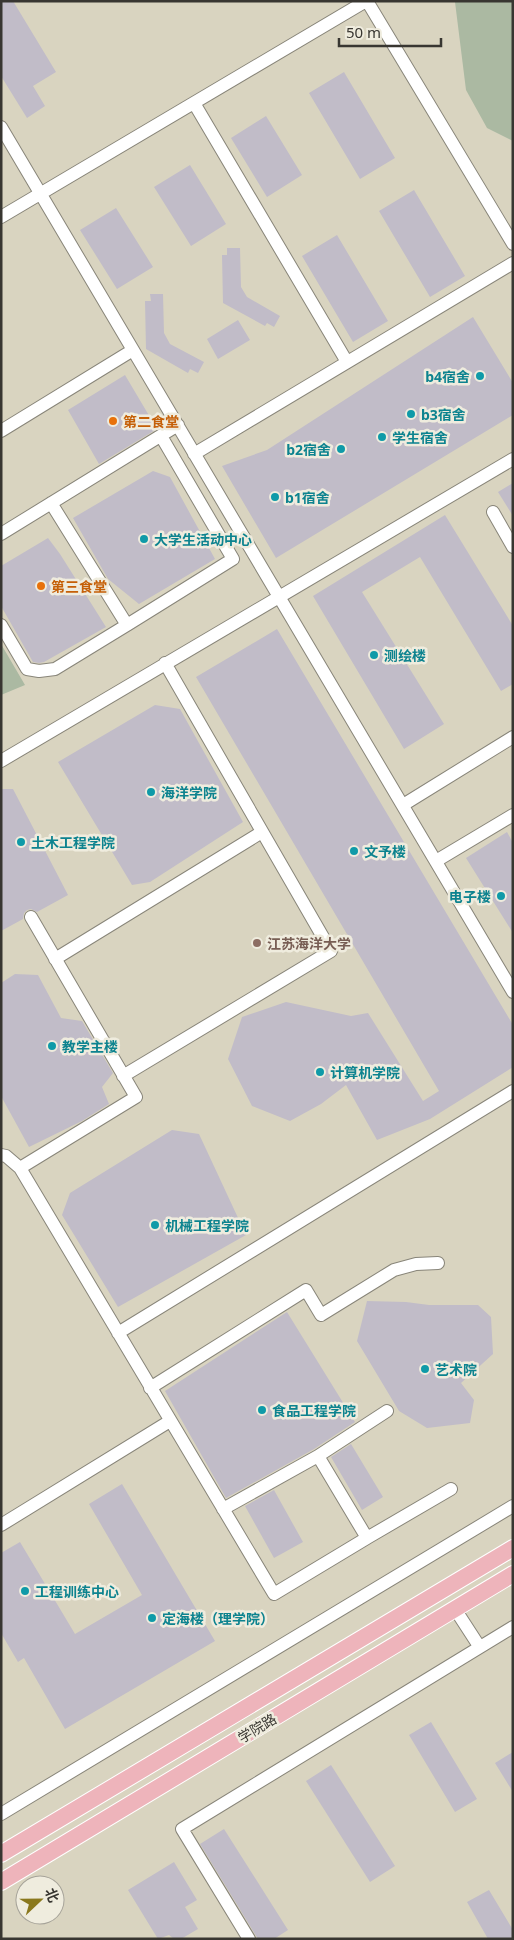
<svg xmlns="http://www.w3.org/2000/svg" width="514" height="1940" viewBox="0 0 514 1940" font-family="'Noto Sans','Noto Sans SC',sans-serif">
  <style>
    .built { fill: #d9d4c0; fill-rule: evenodd }
    .green { fill: #abb9a2 }
    .building { fill: #c1bcc8 }
    .lines { fill: none; stroke-linecap: round; stroke-linejoin: round }
    .minor-casing { stroke: #888579; stroke-width: 14 }
    .major-casing { stroke: #fff; stroke-width: 18 }
    .minor { stroke: #fff; stroke-width: 12 }
    .major { stroke: #eeb4bb; stroke-width: 16 }
    .culture-dot { fill: #0f9aa8; stroke: #efecde; stroke-width: 2 }
    .food-dot { fill: #e8710a; stroke: #efecde; stroke-width: 2 }
    .education-dot { fill: #8d6e63; stroke: #efecde; stroke-width: 2 }
    .labels { text-anchor: middle; dominant-baseline: central; stroke-width: 5; stroke-linejoin: round; paint-order: stroke }
    .culture-label { font-size: 14px; font-weight: bold; fill: #0d838f; stroke: #efecde; text-anchor: start }
    .food-label { font-size: 14px; font-weight: bold; fill: #c56008; stroke: #efecde; text-anchor: start }
    .education-label { font-size: 14px; font-weight: bold; fill: #785e54; stroke: #efecde; text-anchor: start }
    .street-label { font-size: 14px; fill: #383631; stroke: #efecde }
  </style>
  <rect width="100%" height="100%" fill="#e2dfd1"/>
  <path class="built" d="M1,1H513V1939H1ZM25,1885H55V1915H25Z"/>
  <path class="green" d="M513,1V141L487,128L466,90L455,2Z
    M1,644L25,685L1,695Z"/>
  <path class="building" d="M1,1H13L56,72L33,86L45,106L27,118L1,76Z
    M344,72L395,158L360,179L309,93Z
    M266,116L302,175L267,197L231,138Z
    M190,165L226,224L191,246L154,187Z
    M414,190L465,276L430,297L379,211Z
    M116,208L153,267L117,289L80,230Z
    M337,235L388,321L353,342L302,256Z
    M227,248H240L241,287L247,297L280,316L274,327L267,323L265,326L223,303L222,255H227Z
    M150,294H163L164,333L170,344L204,362L198,373L190,369L188,373L146,349L145,301H151Z
    M473,317L513,383V415L276,558L222,466L267,450Z
    M238,320L250,340L218,359L207,339Z
    M125,375L157,429L99,464L68,410Z
    M153,471L170,477L215,559L139,604L108,579L73,518Z
    M513,483V516L498,492Z
    M445,515L513,626V684L501,691L420,557L362,592L444,724L404,749L313,596Z
    M48,538L60,554L106,627L44,662L39,663L33,662L1,606V566Z
    M277,629L513,1025V1067L430,1119L377,1140L346,1085L321,1104L290,1121L252,1106L228,1059L242,1017L286,1002L351,1016L368,1013L423,1101L439,1091L196,677Z
    M155,705L180,709L243,822L150,882L132,885L58,762Z
    M1,789H13L68,895L37,912L31,909L27,910L24,913L23,919L1,931Z
    M507,832L513,843V933L466,858Z
    M15,974L38,975L61,1018L82,1021L113,1073L102,1087L109,1104L82,1121L29,1147L1,1096V983Z
    M172,1130L199,1134L246,1235L118,1307L62,1215L70,1193Z
    M367,1301L406,1302L429,1305H478L491,1317L493,1354L461,1383L474,1400L470,1423L427,1428L399,1411L357,1341Z
    M287,1312L355,1422L314,1449L226,1498L165,1391Z
    M351,1444L383,1497L362,1510L331,1457Z
    M122,1484L215,1641L65,1729L24,1658L18,1662L1,1633V1553L20,1542L75,1634L142,1595L89,1504Z
    M274,1490L303,1542L274,1558L245,1506Z
    M431,1722L477,1799L455,1812L409,1735Z
    M513,1752V1792L495,1763Z
    M331,1765L395,1866L370,1882L306,1781Z
    M224,1829L288,1930L274,1939H258L200,1844Z
    M174,1862L197,1900L185,1907L198,1929L181,1939H174L169,1935L158,1939L128,1890Z
    M489,1890L513,1930V1939H488L467,1902Z"/>
  <g class="lines">
    <g class="minor-casing">
      <path id="minor" d="M367,1L513,244
        M194,103L347,362
        M1,127L513,992
        M1,217L366,1
        M1,431L133,350
        M194,454L513,263
        M51,503L127,625L233,559L161,436
        M493,512L513,547
        M1,534L178,425
        M1,625L27,669L39,671L55,669L127,625
        M1,761L513,459
        M403,805L513,737
        M436,861L513,815
        M55,959L262,832
        M123,1076L331,951L165,663
        M1,1155L6,1156L20,1168L274,1594L367,1538
        M20,1168L136,1097L31,917
        M118,1333L513,1091
        M150,1388L306,1290L321,1315L394,1270L416,1264L438,1263
        M318,1456L367,1538L451,1489
        M223,1509L318,1456L387,1411
        M1,1525L170,1421
        M455,1609L479,1646
        M1,1814L513,1506
        M249,1939L182,1829L513,1627"/>
    </g>
    <g class="major-casing">
      <path id="major" d="M1,1854L513,1548
        M1,1882L513,1574"/>
    </g>
    <use href="#minor" class="minor"/>
    <use href="#major" class="major"/>
  </g>
  <g class="culture-dot">
    <circle cx="480" cy="376" r="5"/>
    <circle cx="411" cy="414" r="5"/>
    <circle cx="382" cy="437" r="5"/>
    <circle cx="341" cy="449" r="5"/>
    <circle cx="275" cy="497" r="5"/>
    <circle cx="144" cy="539" r="5"/>
    <circle cx="374" cy="655" r="5"/>
    <circle cx="151" cy="792" r="5"/>
    <circle cx="21" cy="842" r="5"/>
    <circle cx="354" cy="851" r="5"/>
    <circle cx="501" cy="896" r="5"/>
    <circle cx="52" cy="1046" r="5"/>
    <circle cx="320" cy="1072" r="5"/>
    <circle cx="155" cy="1225" r="5"/>
    <circle cx="425" cy="1369" r="5"/>
    <circle cx="262" cy="1410" r="5"/>
    <circle cx="25" cy="1591" r="5"/>
    <circle cx="152" cy="1618" r="5"/>
  </g>
  <g class="food-dot">
    <circle cx="113" cy="421" r="5"/>
    <circle cx="41" cy="586" r="5"/>
  </g>
  <circle class="education-dot" cx="257" cy="943" r="5"/>
  <g class="labels">
    <g class="culture-label">
      <text x="470" y="376" text-anchor="end">b4宿舍</text>
      <text x="421" y="414">b3宿舍</text>
      <text x="392" y="437">学生宿舍</text>
      <text x="331" y="449" text-anchor="end">b2宿舍</text>
      <text x="285" y="497">b1宿舍</text>
      <text x="154" y="539">大学生活动中心</text>
      <text x="384" y="655">测绘楼</text>
      <text x="161" y="792">海洋学院</text>
      <text x="31" y="842">土木工程学院</text>
      <text x="364" y="851">文予楼</text>
      <text x="491" y="896" text-anchor="end">电子楼</text>
      <text x="62" y="1046">教学主楼</text>
      <text x="330" y="1072">计算机学院</text>
      <text x="165" y="1225">机械工程学院</text>
      <text x="435" y="1369">艺术院</text>
      <text x="272" y="1410">食品工程学院</text>
      <text x="35" y="1591">工程训练中心</text>
      <text x="162" y="1618">定海楼（理学院）</text>
    </g>
    <g class="food-label">
      <text x="123" y="421">第二食堂</text>
      <text x="51" y="586">第三食堂</text>
    </g>
    <g class="education-label">
      <text x="267" y="943">江苏海洋大学</text>
    </g>
    <g class="street-label">
      <text transform="translate(257 1728) rotate(-31)">学院路</text>
    </g>
  </g>
  <rect width="514" height="1940" fill="none" stroke="#383631" stroke-width="5"/>
  <g transform="translate(40 1900) rotate(68)"><circle r="24" fill="#efecde" stroke="#a6a399"/>
  <path d="M0-4L9 19L0 12L-9 19Z" fill="#8a781d"/>
  <text y="-8" font-size="14" font-weight="bold" text-anchor="middle" fill="#383631">北</text>
  </g>
  <path d="M339 38v8h102v-8" fill="none" stroke="#383631" stroke-width="2.5"/>
  <text x="346" y="38" font-size="15" fill="#383631" stroke="#efecde" stroke-width="4" paint-order="stroke">50 m</text>
</svg>
